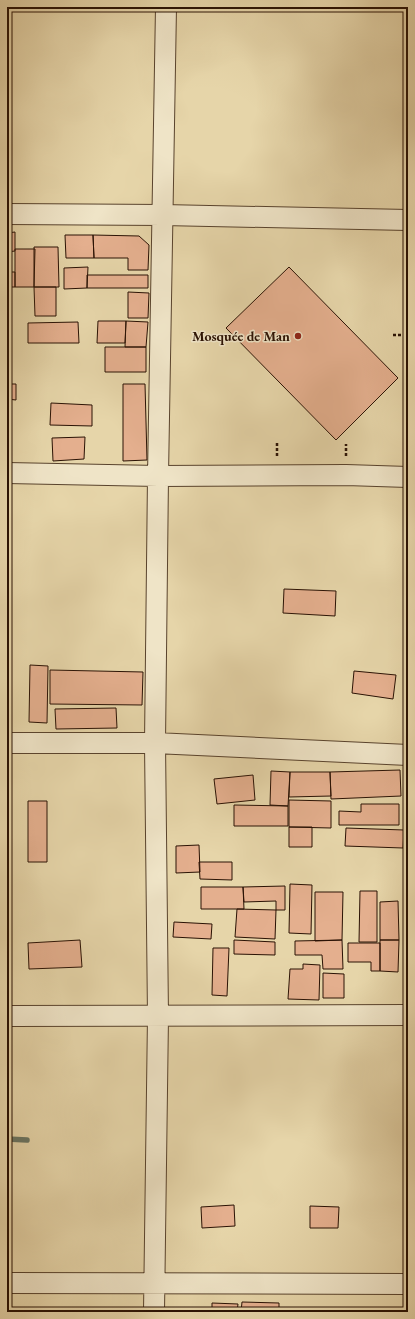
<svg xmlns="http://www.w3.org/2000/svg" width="415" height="1319" viewBox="0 0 415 1319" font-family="'EB Garamond',serif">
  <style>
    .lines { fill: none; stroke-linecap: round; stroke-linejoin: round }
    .stream { stroke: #6b7664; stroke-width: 5.5 }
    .building { fill: #e4af8e; stroke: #2a1204 }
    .minor-casing { stroke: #59432d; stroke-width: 22 }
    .path { stroke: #2a1204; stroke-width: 2.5; stroke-dasharray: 3 2; stroke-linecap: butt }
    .minor { stroke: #efe4c7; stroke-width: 20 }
    .poi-dot { fill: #8f2418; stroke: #efe4c7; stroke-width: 1.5 }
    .labels { text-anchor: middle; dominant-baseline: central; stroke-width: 3; stroke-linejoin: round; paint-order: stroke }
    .poi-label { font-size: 14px; font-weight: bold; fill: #2a1204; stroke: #efe4c7; text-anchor: end }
  </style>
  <rect width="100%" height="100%" fill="#e6d5a9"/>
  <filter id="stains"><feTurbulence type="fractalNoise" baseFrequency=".005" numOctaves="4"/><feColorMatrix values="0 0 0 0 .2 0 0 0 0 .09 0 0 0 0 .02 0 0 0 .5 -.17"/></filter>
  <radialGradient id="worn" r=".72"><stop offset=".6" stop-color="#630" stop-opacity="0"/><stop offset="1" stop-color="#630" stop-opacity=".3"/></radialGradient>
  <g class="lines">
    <path class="stream" d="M7,1139L27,1140"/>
  </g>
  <path class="building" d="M15,232V251L7,252V233Z
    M65,235H93L94,258H66Z
    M93,235L139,236L149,245L148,270H128V258H94Z
    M34,247H58L59,287H34Z
    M15,249H35L34,287H15Z
    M88,267L87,288L64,289V268Z
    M289,267L398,378L336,440L226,328Z
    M7,272H15V287H7Z
    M87,275H148V288H87Z
    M34,287H56V316H35Z
    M128,292L149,293L148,318H128Z
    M98,321H126L125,343H97Z
    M126,321L148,322L146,347H125Z
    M78,322L79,343H28V323Z
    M105,347H146V372H105Z
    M7,384H16V400L7,399Z
    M123,384H145L147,460L123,461Z
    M51,403L92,405V426L50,425Z
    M85,437L84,459L53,461L52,438Z
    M284,589L336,591L335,616L283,613Z
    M30,665L48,666L47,723L29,722Z
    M50,670L143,672L142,705L50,704Z
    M354,671L396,675L393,699L352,693Z
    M116,708L117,728L56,729L55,709Z
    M400,770L401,796L331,799L330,772Z
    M271,771L290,772L288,806L270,805Z
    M290,772H330L331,796L289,797Z
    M253,775L255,800L217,804L214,779Z
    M289,800L331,801V828L289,827Z
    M28,801H47V862H28Z
    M361,804H399V825H339V811L361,812Z
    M234,805L288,806V826H234Z
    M289,827H312V847H289Z
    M346,828L404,830L403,848L345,846Z
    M199,845L200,872L176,873V846Z
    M199,862H232V880L200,879Z
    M290,884L312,885L311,934L289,933Z
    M285,886V910H276V901L244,902L243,887Z
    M201,887H243L244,909H201Z
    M360,891H377V942H359Z
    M315,892H343L342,940L315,941Z
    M398,901L399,940H380V902Z
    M237,909L276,910L275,939L235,937Z
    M174,922L212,924L211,939L173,937Z
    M80,940L82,967L29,969L28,943Z
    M234,940L275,942V955L234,954Z
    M342,940L343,969H323L322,955H295V941Z
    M380,940H399L398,972L380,971Z
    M348,943H380V971H371V962H348Z
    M213,948H229L227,996L212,995Z
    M303,964L320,965L319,1000L288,999L290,969H303Z
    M323,973L344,974V998H323Z
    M234,1205L235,1226L202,1228L201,1207Z
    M310,1206L339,1207L338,1228H310Z
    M242,1302L279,1303V1312H241Z
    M212,1303L238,1304L237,1312H212Z
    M289,1308L355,1311V1312H289Z
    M359,1310L387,1311V1312H359Z"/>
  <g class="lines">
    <g class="minor-casing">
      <path id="minor" d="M7,214L163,215L408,220
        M7,473L158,476L346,475L408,477
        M7,743H155L408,755
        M7,1016L408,1015
        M7,1283L408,1284
        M154,1312L158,1016L155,743L158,476L166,7"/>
    </g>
    <path class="path" d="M393,335H408
      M277,456V443
      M346,456V444"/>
    <use href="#minor" class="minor"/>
  </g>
  <circle class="poi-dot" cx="298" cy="336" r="4"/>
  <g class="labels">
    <g class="poi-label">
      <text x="290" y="336">Mosquée de Man</text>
    </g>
  </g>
  <rect width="415" height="1319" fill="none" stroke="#e6d5a9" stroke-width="24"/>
  <rect x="8" y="8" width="399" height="1303" fill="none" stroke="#2a1204" stroke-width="2"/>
  <rect x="12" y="12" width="391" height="1295" fill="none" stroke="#2a1204"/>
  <rect width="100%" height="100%" filter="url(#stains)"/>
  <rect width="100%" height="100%" fill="url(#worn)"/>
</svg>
